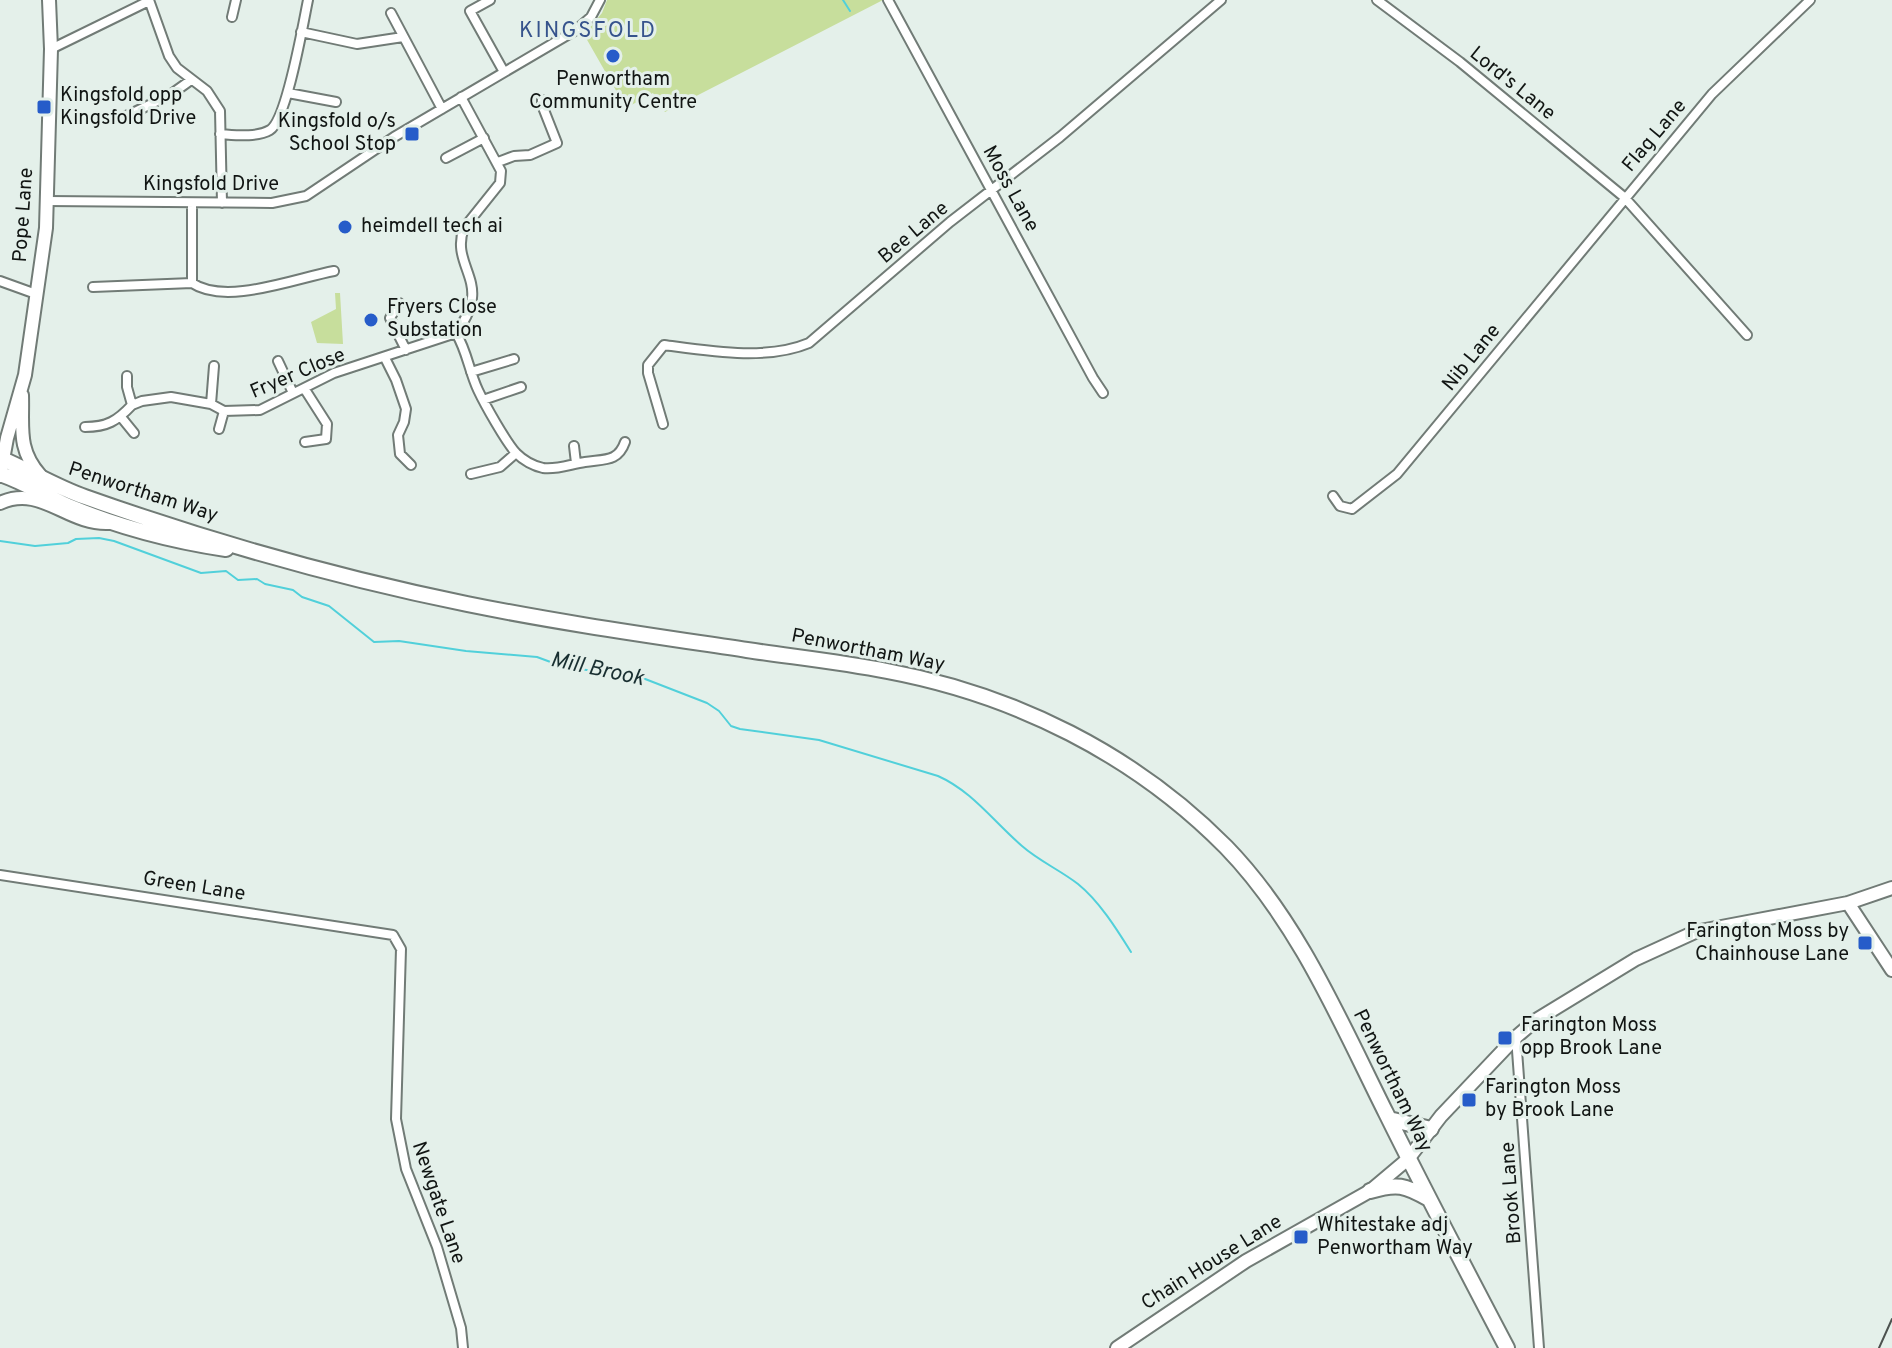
<svg xmlns="http://www.w3.org/2000/svg" width="1892" height="1348" viewBox="0 0 1892 1348" font-family="Overpass,sans-serif">
  <style>
    .green { fill: #c7de9c }
    .lines { fill: none; stroke-linecap: round; stroke-linejoin: round }
    .stream { stroke: #51d0da; stroke-width: 2 }
    .street-casing { stroke: #717b76; stroke-width: 12 }
    .secondary-casing { stroke: #717b76; stroke-width: 16 }
    .highway-casing { stroke: #717b76; stroke-width: 18 }
    .street { stroke: #fff; stroke-width: 8 }
    .secondary { stroke: #fff; stroke-width: 12 }
    .highway { stroke: #fff; stroke-width: 14 }
    .rail { stroke: #4c524f; stroke-width: 2 }
    .poi-dot { fill: #265cc9; stroke: #e4f0ea; stroke-width: 3 }
    .labels { text-anchor: middle; dominant-baseline: central; stroke-width: 6; stroke-linejoin: round; paint-order: stroke }
    .poi-label { font-size: 20px; fill: #111513; stroke: #e4f0ea; text-anchor: start }
    .street-label { font-size: 20px; fill: #111513; stroke: #e4f0ea }
    .neighbourhood-label { font-size: 22px; letter-spacing: 2px; fill: #36538c; stroke: #e4f0ea }
    .water-label { font-size: 22px; font-style: italic; fill: #192f31; stroke: #e4f0ea }
  </style>
  <rect width="100%" height="100%" fill="#e4f0ea"/>
  <path class="green" d="M607,0H883L665,112L653,93L626,108L586,38L585,33L602,13Z
    M335,293H340L343,344L317,343L311,322L336,309Z"/>
  <g class="lines">
    <path class="stream" d="M843,0L850,11
      M0,541L35,546L68,543L76,539L99,538L114,541L201,573L226,571L238,580L257,579L265,584L293,590L302,597L329,606L374,642L399,641L466,651L537,657L564,667L640,677L707,703L719,711L731,726L740,729L819,740L938,776C972,791 994,822 1022,846C1039,861 1060,870 1078,884C1099,901 1116,928 1131,952"/>
    <g class="street-casing">
      <path id="street" d="M149,0L169,56L177,68L207,91L220,111L222,203
        M490,0L470,11L504,72
        M888,0L1093,378L1103,393
        M1377,0L1460,62L1624,197L1747,335
        M391,13L442,109
        M232,17L236,0
        M301,32L357,44L403,37
        M51,49L149,1
        M288,93L336,102
        M122,118L170,95L191,80
        M220,134C235,135 256,138 270,130C287,119 303,24 308,0
        M446,158L484,138
        M498,162L514,156L530,155L557,143L542,105V100
        M47,201L272,203L306,196L394,137L576,30L591,17L600,0
        M192,203V283
        M0,281L36,294
        M93,287L192,283C226,306 296,278 334,271
        M399,303L390,318L406,350
        M456,333C467,351 469,371 478,390C485,405 506,442 516,453C523,460 534,466 543,468C557,470 571,464 585,462C605,459 618,462 625,442
        M385,358L396,380L406,409L404,422L398,435L400,454L411,465
        M278,361L293,393
        M471,372L514,359
        M127,376V387L132,405L142,401L171,397L211,404L224,411L260,410L334,373L456,333C463,323 471,311 472,298C475,274 453,256 464,228L500,183L501,171L461,97
        M304,388L327,424L326,439L305,442
        M483,400L521,387
        M211,404L214,366
        M121,417L134,433
        M663,424L648,373V365L664,345C709,351 766,361 809,343L950,222L1060,137L1221,0
        M85,427C107,427 117,421 132,405
        M219,429L224,411
        M574,446L576,463
        M471,474L500,467L516,453
        M1333,496L1340,506L1352,509L1397,474L1712,94L1810,0
        M0,875L393,935L401,949L396,1119L406,1169L437,1247L461,1328L463,1348
        M1516,1037L1539,1348"/>
    </g>
    <g class="secondary-casing">
      <path id="secondary" d="M22,395C23,427 17,449 40,475
        M0,476L7,438L25,375L46,228L51,49L49,0
        M0,503C41,484 67,525 109,523
        M1848,903L1892,970
        M1117,1348L1246,1261L1370,1191L1408,1159L1441,1116L1516,1037L1536,1020L1636,959L1695,932L1848,903L1892,888"/>
    </g>
    <g class="highway-casing">
      <path id="highway" d="M0,458C29,470 56,487 85,497C209,541 339,578 467,604C560,623 654,636 747,650C794,657 841,662 887,671C1015,695 1134,754 1226,847C1298,921 1340,1021 1386,1113C1425,1192 1466,1270 1507,1348
        M0,474C25,482 45,496 68,506C119,527 172,541 226,549
        M1389,1119L1431,1129
        M1370,1191C1397,1183 1405,1185 1429,1199"/>
    </g>
    <use href="#street" class="street"/>
    <use href="#secondary" class="secondary"/>
    <use href="#highway" class="highway"/>
    <path class="rail" d="M1879,1348L1892,1319"/>
  </g>
  <g class="poi-dot">
    <circle cx="613" cy="56" r="8"/>
    <rect x="36" y="99" width="16" height="16" rx="4"/>
    <rect x="404" y="126" width="16" height="16" rx="4"/>
    <circle cx="345" cy="227" r="8"/>
    <circle cx="371" cy="320" r="8"/>
    <rect x="1857" y="935" width="16" height="16" rx="4"/>
    <rect x="1497" y="1030" width="16" height="16" rx="4"/>
    <rect x="1461" y="1092" width="16" height="16" rx="4"/>
    <rect x="1293" y="1229" width="16" height="16" rx="4"/>
  </g>
  <g class="labels">
    <g class="poi-label">
      <text x="613" y="80" text-anchor="middle">Penwortham<tspan x="613" dy="23">Community Centre</tspan></text>
      <text x="60" y="96">Kingsfold opp<tspan x="60" dy="23">Kingsfold Drive</tspan></text>
      <text x="396" y="122" text-anchor="end">Kingsfold o/s<tspan x="396" dy="23">School Stop</tspan></text>
      <text x="361" y="227">heimdell tech ai</text>
      <text x="387" y="308">Fryers Close<tspan x="387" dy="23">Substation</tspan></text>
      <text x="1849" y="932" text-anchor="end">Farington Moss by<tspan x="1849" dy="23">Chainhouse Lane</tspan></text>
      <text x="1521" y="1026">Farington Moss<tspan x="1521" dy="23">opp Brook Lane</tspan></text>
      <text x="1485" y="1088">Farington Moss<tspan x="1485" dy="23">by Brook Lane</tspan></text>
      <text x="1317" y="1226">Whitestake adj<tspan x="1317" dy="23">Penwortham Way</tspan></text>
    </g>
    <g class="street-label">
      <text transform="translate(1512 84) rotate(39)">Lord's Lane</text>
      <text transform="translate(1655 136) rotate(-50)">Flag Lane</text>
      <text x="211" y="185">Kingsfold Drive</text>
      <text transform="translate(1010 189) rotate(61)">Moss Lane</text>
      <text transform="translate(24 215) rotate(-86)">Pope Lane</text>
      <text transform="translate(914 233) rotate(-40)">Bee Lane</text>
      <text transform="translate(1472 358) rotate(-51)">Nib Lane</text>
      <text transform="translate(298 374) rotate(-23)">Fryer Close</text>
      <text transform="translate(143 493) rotate(18)">Penwortham Way</text>
      <text transform="translate(868 651) rotate(11)">Penwortham Way</text>
      <text transform="translate(194 887) rotate(9)">Green Lane</text>
      <text transform="translate(1392 1081) rotate(64)">Penwortham Way</text>
      <text transform="translate(1512 1193) rotate(-94)">Brook Lane</text>
      <text transform="translate(438 1203) rotate(71)">Newgate Lane</text>
      <text transform="translate(1212 1263) rotate(-32)">Chain House Lane</text>
    </g>
    <g class="neighbourhood-label">
      <text x="588" y="31">KINGSFOLD</text>
    </g>
    <g class="water-label">
      <text transform="translate(597 670) rotate(12)">Mill Brook</text>
    </g>
  </g>
</svg>
